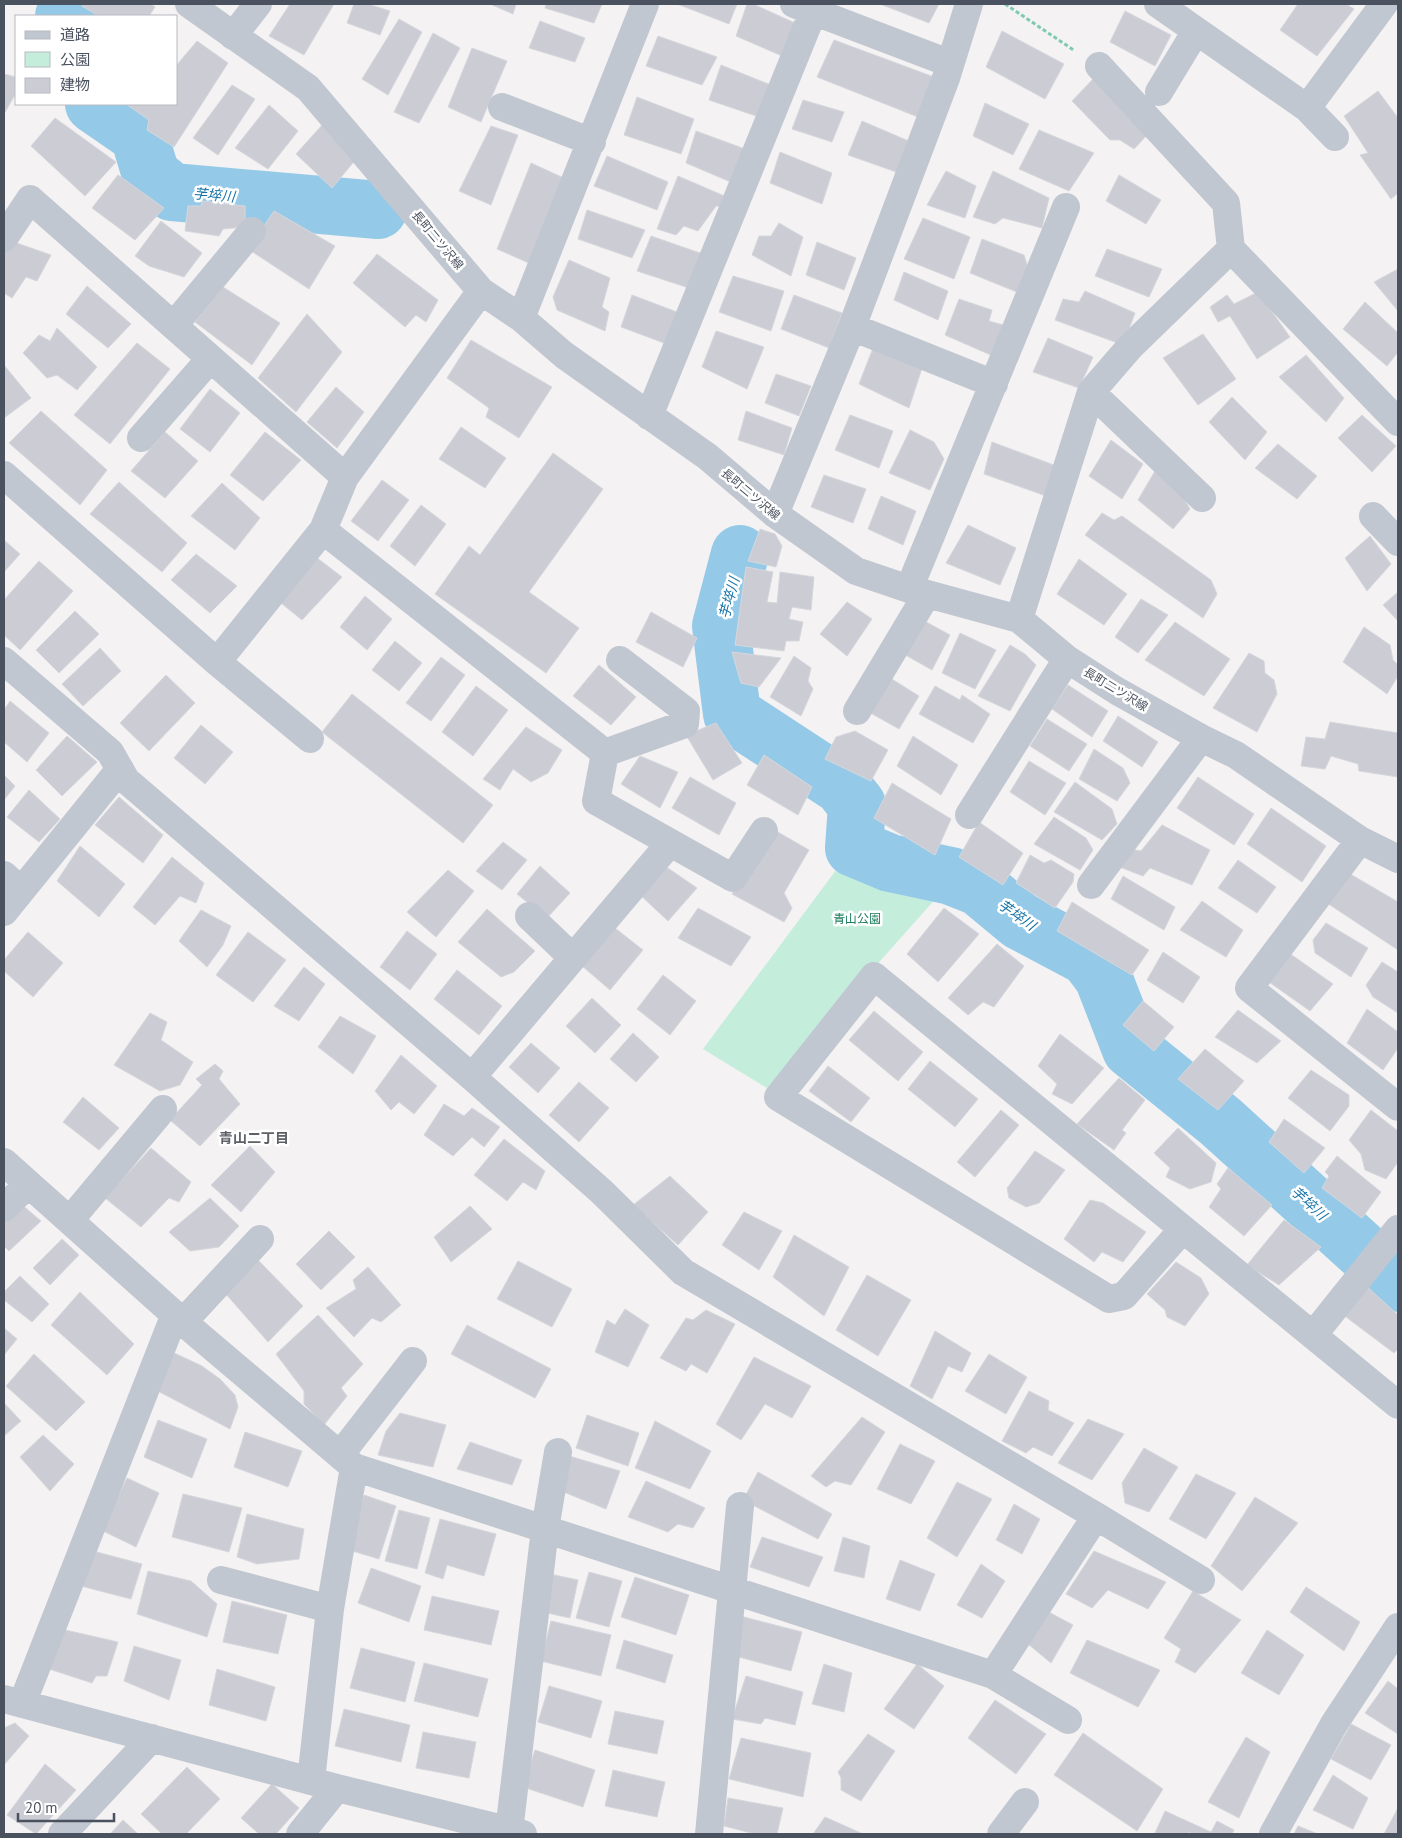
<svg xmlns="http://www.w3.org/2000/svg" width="1402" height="1838" viewBox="0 0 1402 1838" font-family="'PT Sans','Noto Sans JP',sans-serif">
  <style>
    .green { fill: #c4eedb }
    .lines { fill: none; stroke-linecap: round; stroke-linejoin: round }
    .river { stroke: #94cae8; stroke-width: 58 }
    .building { fill: #cccdd4; stroke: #d6d7dd }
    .path { stroke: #7dcbb0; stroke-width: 3; stroke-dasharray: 4 2.5; stroke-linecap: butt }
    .minor { stroke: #c1c7d0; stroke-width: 28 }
    .labels { text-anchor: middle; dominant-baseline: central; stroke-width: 5; stroke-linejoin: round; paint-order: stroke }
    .street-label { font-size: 12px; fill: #4a525f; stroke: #fff }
    .park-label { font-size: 12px; fill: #1d7e5c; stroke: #fff }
    .water-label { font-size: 14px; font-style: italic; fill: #1472a8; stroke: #fff }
    .neighbourhood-label { font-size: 14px; font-weight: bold; fill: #5f6166; stroke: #fff }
  </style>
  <rect width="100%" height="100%" fill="#f4f2f2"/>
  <path class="green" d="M842,862L938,896L767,1088L703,1049Z"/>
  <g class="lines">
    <path class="river" d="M64,16L69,4
      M94,104L139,135L151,175L172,192L378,210
      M740,554L721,626L732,714L842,786L857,805L854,848L890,863L951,876L979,887L1020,921L1088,957L1103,977L1131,1049L1221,1122L1398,1283"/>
  </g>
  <path class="building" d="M84,4H151L155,7L149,16H99L82,6Z
    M290,4H334L304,55L269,36Z
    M354,4H368L390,11L380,35L347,23Z
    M490,4H516L513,14Z
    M546,4H602L594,23L545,8Z
    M677,4H737L729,24Z
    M747,4H753L795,23L782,56L736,36Z
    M880,4H939L929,23Z
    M1298,4H1346L1354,9L1317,56L1280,30Z
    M1125,11L1171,35L1155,66L1110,42Z
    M399,19L422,32L388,95L362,79Z
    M540,21L585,38L575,62L529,48Z
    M1002,31L1064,64L1045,99L986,67Z
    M433,33L460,48L419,123L394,112Z
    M658,36L717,57L702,85L646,66Z
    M834,40L934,77L918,117L817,77Z
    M197,41L228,63L174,147L147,130L149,120L126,104H176V66Z
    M472,48L507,61L481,122L448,107Z
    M721,65L771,85L759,117L709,100Z
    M4,74L16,77V93L4,114Z
    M1094,78L1148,134L1134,149L1120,140H1110L1072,101Z
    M232,85L255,99L218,155L193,138Z
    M1378,91L1398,118V193L1391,199L1360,155L1368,153L1344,116Z
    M637,97L694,119L681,154L624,135Z
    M803,100L844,112L832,142L792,129Z
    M985,103L1029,124L1013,155L973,136Z
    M269,105L298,131L268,169L235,148Z
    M55,118L116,162L85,196L31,146Z
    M862,121L911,142L902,174L848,155Z
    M323,124L357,158L332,188L296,154Z
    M491,126L518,135L491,205L459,191Z
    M1039,130L1094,153L1069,191L1019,169Z
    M696,131L745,149L733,183L686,163Z
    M780,152L832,173L822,204L770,183Z
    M607,156L668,182L657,210L594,186Z
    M531,163L566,179L531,264L497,249Z
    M946,171L976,186L965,218L927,205Z
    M993,171L1049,198L1042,228L1003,218L995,224L973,217Z
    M118,175L164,208L135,240L92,208Z
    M1119,175L1161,200L1146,224L1106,201Z
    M678,176L729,198L726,207L716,206L698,231L684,226L676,235L657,229Z
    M202,201L245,206V227L223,229L219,236L185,231L188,206H201Z
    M587,210L645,230L632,258L578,239Z
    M274,211L335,246L309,289L248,249Z
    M923,218L970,237L954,279L904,259Z
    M161,221L202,253L184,277L149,266L135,256Z
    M779,223L803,237L791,276L752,255L759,236H771Z
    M651,236L703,254L689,288L637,271Z
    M982,239L1024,255L1029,271L1019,293L970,273Z
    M11,241L51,255L37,281L26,277L12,298L4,293V253Z
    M817,242L856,258L844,290L806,275Z
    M1107,249L1162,269L1149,297L1095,276Z
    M377,254L438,300L426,322L416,315L405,327L353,283Z
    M569,260L610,278L602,307L609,312L605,331L557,310L553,297Z
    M1398,269V311L1374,282Z
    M904,272L948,291L938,320L894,300Z
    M733,276L784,291L771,331L719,312Z
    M87,286L131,324L108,348L66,314Z
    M223,287L280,323L252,365L195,322Z
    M1085,291L1135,313L1123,345L1055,320L1063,299L1079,302Z
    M1258,292L1290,337L1257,359L1230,316L1218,322L1210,307L1227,295L1234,304Z
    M632,295L677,312L664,343L621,327Z
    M794,295L842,313L829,348L781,329Z
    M959,299L992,310L989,321L1007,326L993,356L945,335Z
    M1365,302L1398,333V352L1387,366L1343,329Z
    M307,314L342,352L296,412L258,378Z
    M57,328L97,367L77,390L57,375L47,378L23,353L39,335L50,341Z
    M716,331L764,347L747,389L702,367Z
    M1203,334L1236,379L1198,405L1163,358Z
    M1048,338L1093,357L1079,388L1033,372Z
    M471,340L552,387L519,438L486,417L489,408L447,378Z
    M137,343L170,369L110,444L74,415Z
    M873,348L922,368L909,408L859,384Z
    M1306,355L1344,398L1326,422L1279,377Z
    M4,365L31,398L4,418Z
    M776,374L811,386L799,416L765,403Z
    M336,387L364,412L337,448L307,422Z
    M210,389L240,413L210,452L180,429Z
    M1232,397L1267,432L1245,460L1209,422Z
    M41,411L107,470L80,505L9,443Z
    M746,411L792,428L784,455L738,440Z
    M850,415L893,431L879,468L835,450Z
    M1362,415L1396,446L1372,472L1338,438Z
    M461,427L506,458L485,488L439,459Z
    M910,430L934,442L944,459L930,490L889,473Z
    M165,432L198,461L165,498L131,471Z
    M265,432L301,460L263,501L230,475Z
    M1111,440L1143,464L1122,499L1089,476Z
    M992,442L1054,465L1046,496L984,474Z
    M1278,444L1317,476L1297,499L1255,468Z
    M553,453L603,489L529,592L579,628L546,673L435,594L469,546L480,555Z
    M1155,471L1180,492L1190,509L1173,529L1138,500Z
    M824,475L866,489L853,523L811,507Z
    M382,480L409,500L378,541L351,521Z
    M119,482L187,543L162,572L90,514Z
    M222,483L260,518L235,550L191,516Z
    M881,496L916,511L903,545L868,529Z
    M421,505L446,524L415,566L390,546Z
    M1102,513L1114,520L1122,516L1211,580L1217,594L1203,618L1085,535Z
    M968,525L1016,548L1000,585L946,563Z
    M760,529L775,534L782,546L776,567L748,561Z
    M1370,536L1391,564L1367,591L1345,558Z
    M4,540L20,554L4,572Z
    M196,554L237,586L210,613L171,580Z
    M312,554L342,577L302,620L276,599Z
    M1079,559L1127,594L1104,625L1057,594Z
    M39,561L73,591L20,650L4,635V600Z
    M746,567L773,572L767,602L777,603L780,572L814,577L811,610L792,607L789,619L803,622L799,641H786L784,651L735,645Z
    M1398,592V621L1383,605Z
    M365,596L392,619L367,650L340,627Z
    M1141,599L1168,615L1138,653L1115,637Z
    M847,602L872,619L847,656L820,634Z
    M75,611L99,634L59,673L36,650Z
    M651,612L697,638L683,667L636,642Z
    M919,618L950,635L932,670L900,652Z
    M1175,622L1230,659L1204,696L1145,660Z
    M1364,627L1390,645L1393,660L1398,665V676L1387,694L1343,662Z
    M960,633L996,650L975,689L942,673Z
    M395,641L422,663L399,691L372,670Z
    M1010,645L1025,654L1036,665L1010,711L978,696Z
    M100,648L121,671L83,706L62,684Z
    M732,652L781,658L759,687L741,683Z
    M1249,653L1264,661L1265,673L1274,680L1277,694L1257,732L1213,708Z
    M794,656L811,668L808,681L813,689L801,716L770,697Z
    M441,657L465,675L431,721L406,703Z
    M599,665L636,697L611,725L573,696Z
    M166,675L195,703L149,751L120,723Z
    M887,676L919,696L899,729L867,711Z
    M1068,685L1108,711L1092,737L1052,709Z
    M476,686L508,710L473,756L442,732Z
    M935,686L960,700L962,695L990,714L973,743L919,714Z
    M352,694L493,805L463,843L322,732Z
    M10,701L49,733L27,762L4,742V710Z
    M1118,716L1158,742L1142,767L1103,741Z
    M1047,719L1087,744L1069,771L1030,746Z
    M1330,722L1398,733V777L1359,771L1358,764L1331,756L1325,769L1301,766L1306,737L1325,739Z
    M716,723L742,763L713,780L686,735Z
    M201,725L233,752L205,784L174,758Z
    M526,727L562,750L548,773L531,782L513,769L500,790L483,779Z
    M855,731L888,750L871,781L825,759L836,737Z
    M67,736L97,762L62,796L36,770Z
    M913,736L958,765L941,795L897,766Z
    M1094,749L1123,768L1130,783L1117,801L1079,779Z
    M764,755L812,787L798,815L747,785Z
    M640,756L678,772L660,808L621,784Z
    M1029,761L1066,783L1045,815L1010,792Z
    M4,775L15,786L4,800Z
    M690,777L736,803L719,835L672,808Z
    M1198,777L1254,814L1234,845L1177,808Z
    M1075,782L1112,809L1117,824L1102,840L1054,812Z
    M892,783L951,819L935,855L874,818Z
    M29,790L60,819L39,842L7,817Z
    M119,797L163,835L143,863L95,825Z
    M1271,808L1326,846L1302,882L1247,844Z
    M1054,817L1086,838L1093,850L1080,870L1034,844Z
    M979,822L1023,853L1003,885L959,857Z
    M1162,825L1210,850L1192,885L1150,868L1143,876L1117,866L1130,849L1141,851Z
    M776,831L809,850L784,893L792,908L784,922L732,894Z
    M503,842L527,860L502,890L476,871Z
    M80,846L125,884L99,917L57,881Z
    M1030,855L1044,863L1051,860L1074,874L1073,882L1055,908L1016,883Z
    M172,857L204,883L196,903L180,896L155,925L133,907Z
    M1238,860L1276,887L1257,913L1218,888Z
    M662,864L697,888L668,921L637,892Z
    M540,866L570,893L547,918L517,894Z
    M448,870L474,891L436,937L407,912Z
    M1345,871L1398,902V950L1324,901Z
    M1123,876L1175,907L1164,930L1111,899Z
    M1202,901L1243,930L1226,957L1180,930Z
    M1072,902L1149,950L1132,975L1057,931Z
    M698,908L751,937L731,966L678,938Z
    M944,908L979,934L938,982L907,954Z
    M487,909L535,951L514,972L501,977L458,942Z
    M201,910L231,926L223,945L207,967L179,941Z
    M1326,923L1368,948L1351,977L1315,953L1313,940Z
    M615,928L643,950L610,990L581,965Z
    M407,931L437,954L410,990L380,967Z
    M28,932L63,963L33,997L4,971V960Z
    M248,932L286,960L253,1002L216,975Z
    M997,944L1024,966L994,1007L983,1002L968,1015L948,998Z
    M1163,952L1200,977L1183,1003L1147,980Z
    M1289,953L1333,984L1310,1011L1269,982Z
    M1382,962L1398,972V1013L1373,997L1366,985Z
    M304,967L325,984L299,1021L274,1006Z
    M457,970L502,1006L479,1035L434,999Z
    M663,975L696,1001L670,1035L637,1009Z
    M592,998L621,1025L595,1053L566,1026Z
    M1143,1001L1174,1027L1154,1051L1123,1025Z
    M1367,1009L1398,1032V1048L1383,1070L1347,1043Z
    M1238,1010L1281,1041L1257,1063L1215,1037Z
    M874,1011L923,1052L898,1081L849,1040Z
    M150,1013L167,1022L161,1040L193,1062L180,1085L160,1091L114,1065Z
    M340,1016L376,1036L353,1074L318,1047Z
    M633,1033L659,1057L636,1082L610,1059Z
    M1060,1034L1104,1068L1072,1104L1052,1094L1057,1084L1038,1066Z
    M531,1043L560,1068L538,1093L509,1067Z
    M1205,1049L1244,1081L1218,1110L1178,1079Z
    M401,1055L437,1086L414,1114L399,1102L391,1110L375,1091Z
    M930,1061L978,1099L955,1127L908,1089Z
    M215,1064L223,1071L219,1079L240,1104L200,1146L170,1120L202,1085L196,1079Z
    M828,1066L870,1098L851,1122L809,1091Z
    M1311,1070L1349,1095V1106L1330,1131L1288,1098Z
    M1119,1078L1145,1100L1122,1130L1126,1133L1114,1150L1077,1124Z
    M579,1082L609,1108L579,1142L549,1115Z
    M83,1097L119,1128L99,1150L63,1122Z
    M444,1104L464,1116L472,1108L500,1127L484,1147L472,1137L453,1156L424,1135Z
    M1001,1110L1019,1125L975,1177L957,1162Z
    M1371,1110L1398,1131V1162L1386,1179L1365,1170L1361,1154L1349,1140Z
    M1284,1119L1325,1148L1304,1173L1269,1142Z
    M1178,1128L1216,1163L1211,1182L1190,1189L1166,1177L1170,1168L1154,1153Z
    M504,1139L545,1171L536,1190L523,1182L507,1201L474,1175Z
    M250,1146L275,1172L241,1212L211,1185Z
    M151,1148L191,1182L179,1202L169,1198L141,1227L105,1198Z
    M1035,1151L1065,1170L1039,1203L1026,1207L1009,1198L1007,1188Z
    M1337,1156L1381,1192L1362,1218L1322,1188L1329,1176L1325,1172Z
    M1228,1168L1272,1205L1244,1236L1209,1207L1221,1189L1217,1184Z
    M670,1176L708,1212L678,1245L633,1205Z
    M210,1198L239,1226L219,1247L190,1251L169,1232Z
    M1090,1200L1103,1203L1146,1232L1123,1262L1102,1252L1094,1262L1064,1239Z
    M21,1204L41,1221L9,1251L4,1246V1222Z
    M470,1206L492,1229L451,1262L434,1237Z
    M744,1212L782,1231L759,1270L722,1245Z
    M1284,1220L1321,1247L1279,1285L1247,1265Z
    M329,1231L355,1257L321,1290L296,1264Z
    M794,1235L849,1267L824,1316L773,1277Z
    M62,1239L79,1255L50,1285L33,1268Z
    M258,1260L303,1306L268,1342L225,1293Z
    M518,1261L572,1289L552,1327L497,1299Z
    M1176,1262L1201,1278L1209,1294L1185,1326L1167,1317L1165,1310L1147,1294Z
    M368,1267L401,1305L381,1322L372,1318L354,1337L326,1308L356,1289L353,1280Z
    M867,1275L911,1300L878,1356L836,1330Z
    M20,1276L49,1304L32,1322L4,1300V1292Z
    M1364,1284L1398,1315V1349L1394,1353L1342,1314Z
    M80,1292L134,1344L107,1375L51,1325Z
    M625,1309L649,1325L628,1367L595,1352L607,1320L615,1325Z
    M706,1310L735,1324L707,1373L691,1364L686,1371L660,1358L686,1318L693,1320Z
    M318,1315L363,1364L341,1388L347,1396L324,1425L304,1404V1391L276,1354Z
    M467,1325L551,1369L535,1398L451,1354Z
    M4,1328L17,1339L4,1355Z
    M935,1331L971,1353L962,1372L948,1366L932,1399L910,1386Z
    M170,1351L202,1366L220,1379L235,1395L238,1407L230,1429L154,1389Z
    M34,1354L85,1402L56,1431L6,1386Z
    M989,1354L1027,1377L1006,1414L965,1391Z
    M754,1357L811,1386L792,1418L765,1404L741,1440L716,1424Z
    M1029,1391L1049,1401L1048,1410L1074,1423L1052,1456L1033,1447L1026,1453L1002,1441Z
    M4,1403L21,1421L4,1436Z
    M400,1413L446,1425L433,1467L378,1455L386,1431Z
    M587,1415L639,1433L628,1466L576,1448Z
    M862,1417L885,1432L851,1485L835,1481L826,1487L811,1476Z
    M1088,1419L1124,1434L1092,1480L1058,1463Z
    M158,1420L207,1439L192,1478L144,1457Z
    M655,1421L711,1451L690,1489L635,1468Z
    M245,1432L302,1451L288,1487L234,1467Z
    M43,1435L74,1464L50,1491L20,1457Z
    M470,1442L522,1460L512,1485L457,1469Z
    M900,1444L935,1461L911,1504L877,1489Z
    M1144,1448L1178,1467L1149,1512L1125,1503L1122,1483Z
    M569,1456L620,1471L606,1509L561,1491Z
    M758,1472L832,1514L818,1539L743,1500Z
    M1196,1474L1236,1493L1206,1539L1169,1519Z
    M127,1478L159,1493L136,1547L101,1530Z
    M646,1481L705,1508L693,1528L678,1524L668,1532L628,1517Z
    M957,1482L992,1499L957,1557L927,1538Z
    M183,1494L242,1508L229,1552L172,1537Z
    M364,1495L396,1506L379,1559L346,1549Z
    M1255,1497L1298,1523L1242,1591L1211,1566Z
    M1014,1504L1040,1519L1022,1554L996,1540Z
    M399,1510L430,1518L417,1569L385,1561Z
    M247,1514L304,1529L299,1559L257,1564L237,1557Z
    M440,1519L496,1534L484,1576L447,1565L443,1579L425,1573Z
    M762,1537L823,1557L809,1587L750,1567Z
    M843,1537L870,1546L864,1578L834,1571Z
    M93,1551L142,1564L131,1599L81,1586Z
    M1094,1551L1166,1582L1148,1609L1108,1590L1092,1608L1066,1594Z
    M900,1560L935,1574L920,1611L886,1599Z
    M981,1564L1005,1581L982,1618L957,1605Z
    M371,1568L421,1586L409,1622L358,1603Z
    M148,1571L191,1581L217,1604L207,1637L137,1614Z
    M589,1572L622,1581L609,1627L576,1618Z
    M550,1574L578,1580L570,1618L543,1612Z
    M635,1577L689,1595L676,1635L621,1617Z
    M1306,1587L1360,1622L1344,1651L1290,1612Z
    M1193,1591L1241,1620L1195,1673L1175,1662L1181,1649L1164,1638Z
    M432,1596L499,1611L491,1645L424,1630Z
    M232,1601L287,1615L278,1654L223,1642Z
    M1045,1610L1073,1625L1051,1663L1028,1644Z
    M740,1616L802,1632L791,1671L735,1656Z
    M551,1621L611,1635L601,1676L541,1661Z
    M61,1629L118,1642L107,1676H96L92,1683L49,1669Z
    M1267,1630L1304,1655L1279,1695L1241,1673Z
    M624,1640L673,1655L665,1683L616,1668Z
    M1087,1640L1160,1670L1138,1707L1070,1673Z
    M134,1646L181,1660L169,1700L124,1681Z
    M361,1648L415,1662L405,1702L350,1688Z
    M424,1663L488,1679L478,1717L414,1701Z
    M824,1664L852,1673L844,1712L812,1704Z
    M917,1664L944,1686L914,1729L884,1709Z
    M217,1669L275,1687L266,1721L209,1705Z
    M746,1676L803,1692L795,1725L765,1718L761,1724L732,1719Z
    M1388,1681L1398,1689V1734L1365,1713Z
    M549,1686L602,1701L591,1738L538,1722Z
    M995,1700L1046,1734L1016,1774L968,1738Z
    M344,1709L410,1725L401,1762L335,1746Z
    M615,1711L664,1721L657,1754L608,1744Z
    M15,1723L29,1736L4,1765V1728Z
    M1351,1724L1391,1745L1371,1780L1331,1759Z
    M423,1732L476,1742L469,1778L416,1768Z
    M1083,1733L1163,1789L1137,1831L1054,1775Z
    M868,1734L895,1751L861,1801L841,1790V1778L838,1772Z
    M1246,1737L1270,1752L1239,1818L1208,1802Z
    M741,1738L811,1753L803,1797L729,1779Z
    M535,1750L595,1770L583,1807L523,1787Z
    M45,1764L76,1790L36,1834L7,1815Z
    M187,1767L220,1799L186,1834H162L141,1814Z
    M613,1770L665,1782L657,1817L605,1806Z
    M1333,1775L1368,1798L1353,1829L1313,1810Z
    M272,1784L299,1808L276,1834H259L241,1818Z
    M728,1798L783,1808L777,1834H755L724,1826Z
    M1398,1808V1834H1384Z
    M1165,1811L1211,1832L1217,1821L1234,1830L1232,1834H1192L1189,1832L1188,1834H1157L1155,1833Z
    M825,1817L863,1834H813Z
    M123,1820L138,1834H110Z
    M1298,1826L1318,1834H1294Z"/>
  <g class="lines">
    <path class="path" d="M1005,4L1075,51"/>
    <path class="minor" d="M189,4L308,88L481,291L521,318L564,355L708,457L775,514L856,571L909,589L1019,619L1067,659L1117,691L1201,738L1236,755L1360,840L1398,859
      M794,4L949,63
      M1158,4L1307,108L1335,137
      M233,36L258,4
      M1099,66L1226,203L1231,249L1398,422
      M1159,92L1196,31
      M502,107L592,142
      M1307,108L1384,4
      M4,238L30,199L345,477
      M521,318L645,4
      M174,325L252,231
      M852,327L994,384
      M1091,392L1202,498
      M649,416L813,12
      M141,438L210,359
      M4,475L217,662L323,530L345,477L481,291
      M775,514L852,327L946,78L969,4
      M1373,516L1398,542
      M323,530L605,753L596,801L733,878L764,831
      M909,589L1066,207
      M1019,619L1091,392L1130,347L1231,249
      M4,661L110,752L126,780L472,1077L602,1192L683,1272L1096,1516L993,1675L354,1467L183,1322L4,1162
      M217,662L310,739
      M857,711L927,594
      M605,753L685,724L686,711L620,660
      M969,815L1067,659
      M1360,840L1249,988L1398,1107
      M4,875L21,891
      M1091,885L1201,738
      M4,912L120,769
      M529,916L572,957
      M472,1077L670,843
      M4,1208L28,1184
      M70,1220L163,1109
      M1183,1229L1124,1296L1109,1299L778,1097L874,976L1398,1405
      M183,1322L260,1239
      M1314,1334L1398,1229
      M340,1455L413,1361
      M1096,1516L1201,1580
      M221,1580L330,1609
      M993,1675L1068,1720
      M4,1699L337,1788L523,1834
      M22,1704L175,1314
      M311,1780L330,1609L354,1467
      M509,1831L545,1529L558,1452
      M62,1834L152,1738
      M300,1834L337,1788
      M709,1834L740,1506
      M1001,1834L1025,1802
      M1273,1834L1334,1724L1398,1627"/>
  </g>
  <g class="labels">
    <g class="street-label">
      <text transform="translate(438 240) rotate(50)">長町二ツ沢線</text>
      <text transform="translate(751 494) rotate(40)">長町二ツ沢線</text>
      <text transform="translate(1116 689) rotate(31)">長町二ツ沢線</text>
    </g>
    <g class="park-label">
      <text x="857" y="918">青山公園</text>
    </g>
    <g class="water-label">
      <text transform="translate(214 195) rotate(5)">芋埣川</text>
      <text transform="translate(729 598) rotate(-75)">芋埣川</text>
      <text transform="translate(1017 915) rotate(35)">芋埣川</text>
      <text transform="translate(1309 1203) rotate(42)">芋埣川</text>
    </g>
    <g class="neighbourhood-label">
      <text x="254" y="1138">青山二丁目</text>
    </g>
  </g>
  <rect width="1402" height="1838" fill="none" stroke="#4a525f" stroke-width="10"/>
  <rect x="15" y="15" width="162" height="90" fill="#ffffff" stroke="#b7babf"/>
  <rect x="25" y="31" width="25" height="8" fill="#c1c7d0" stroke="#b7babf"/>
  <text x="60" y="40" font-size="15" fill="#4a525f">道路</text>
  <rect x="25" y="52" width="25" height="15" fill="#c4eedb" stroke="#b7babf"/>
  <text x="60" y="65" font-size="15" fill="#4a525f">公園</text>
  <rect x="25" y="78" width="25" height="15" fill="#cccdd4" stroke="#b7babf"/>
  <text x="60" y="90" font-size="15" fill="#4a525f">建物</text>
  <path d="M18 1813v8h96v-8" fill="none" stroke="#4a525f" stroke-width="2.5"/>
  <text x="25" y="1813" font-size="15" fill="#4a525f" stroke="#ffffff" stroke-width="4" paint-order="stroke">20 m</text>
</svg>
